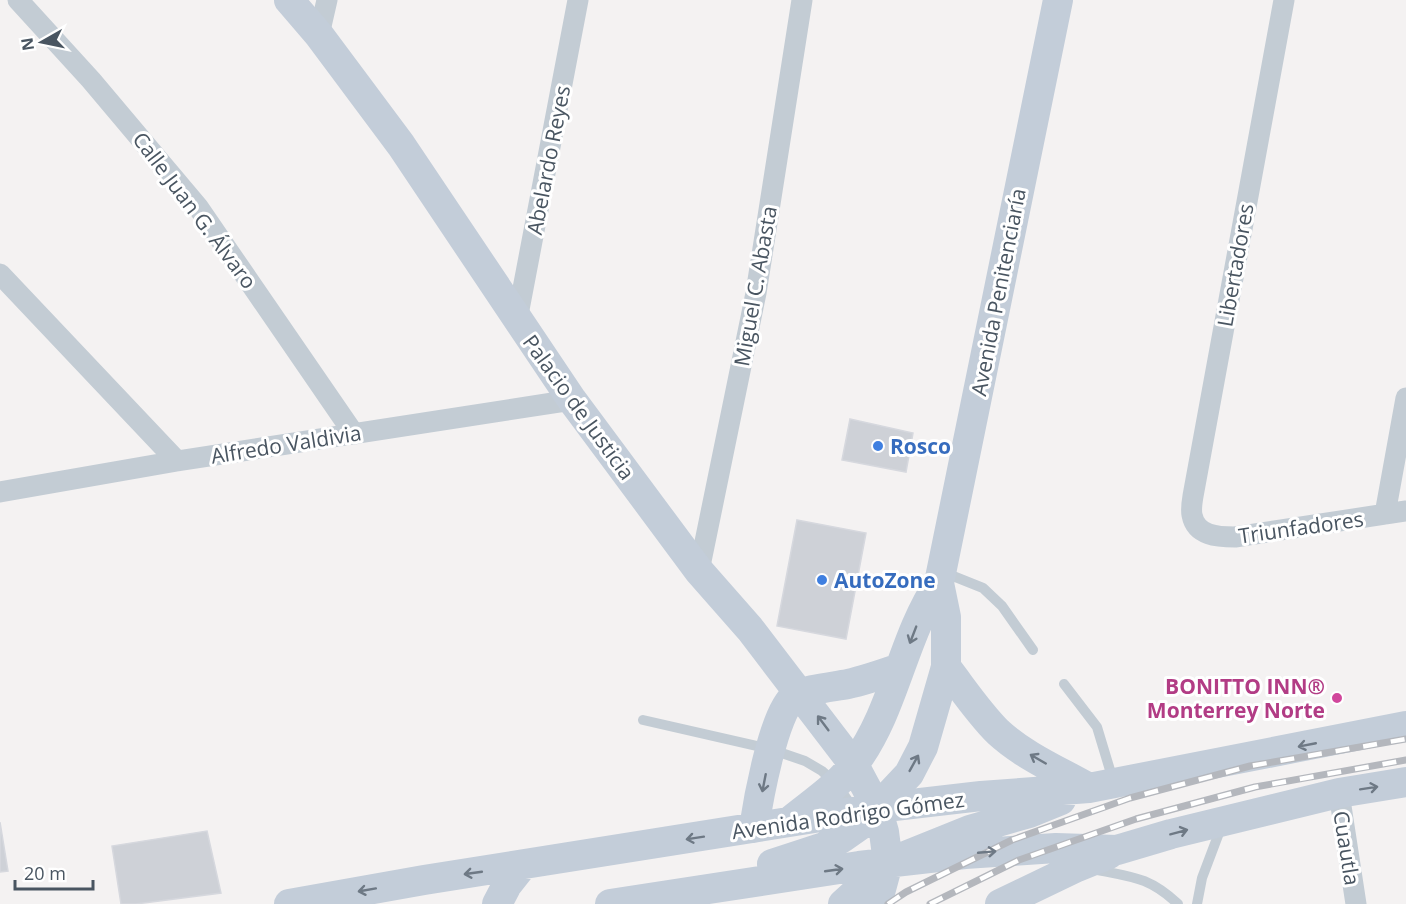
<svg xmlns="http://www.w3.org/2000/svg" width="1406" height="904" viewBox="0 0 1406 904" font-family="'Open Sans',sans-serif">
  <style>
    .building { fill: #ced1d7; stroke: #d6d8de; stroke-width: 1.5 }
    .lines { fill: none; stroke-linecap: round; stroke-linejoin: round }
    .lane { stroke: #c3ccd4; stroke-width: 10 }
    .street { stroke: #c3ccd4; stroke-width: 21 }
    .secondary { stroke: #c3cdd9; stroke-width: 30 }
    .rail-casing { stroke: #b4b7bd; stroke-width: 7 }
    .rail { stroke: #fff; stroke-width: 4.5; stroke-dasharray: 14; stroke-linecap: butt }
    .oneway { stroke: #6e7985 }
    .shop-dot { fill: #3f7fe0; stroke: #fff; stroke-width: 2 }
    .hotel-dot { fill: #d1479c; stroke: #fff; stroke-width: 2 }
    .labels { text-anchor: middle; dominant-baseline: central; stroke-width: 6; stroke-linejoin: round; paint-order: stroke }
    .street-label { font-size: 21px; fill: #495561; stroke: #fff }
    .shop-label { font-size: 21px; font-weight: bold; fill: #366cbe; stroke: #fff; text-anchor: start }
    .hotel-label { font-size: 21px; font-weight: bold; fill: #b23c85; stroke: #fff; text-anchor: end }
  </style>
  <rect width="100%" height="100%" fill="#f4f2f2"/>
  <path class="building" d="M850,419L913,433L906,472L842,460Z
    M797,520L866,533L846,639L777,626Z
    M0,822L8,871L0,872Z
    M207,831L221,893L136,904H121L112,846Z"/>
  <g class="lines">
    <path class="lane" d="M943,572L983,588L1002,606L1033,650
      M1064,684L1097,727L1113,780
      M643,720L770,749L805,761L822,771L836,784L854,809
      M1093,869C1131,877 1148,876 1178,904
      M1197,904L1202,878L1222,825"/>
    <path class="street" d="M18,0L91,80L198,207L354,434
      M1284,0L1193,496C1192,502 1191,510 1192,515C1196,536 1218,537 1235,537L1406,511
      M319,35L327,0
      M0,274L177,461
      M517,320L578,0
      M0,492L177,461L572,400
      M1385,514L1406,398
      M699,571L756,293L802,0
      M1339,793L1356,904"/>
    <path class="secondary" d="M289,0L319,35L401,145L572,400L699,571L750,629L854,765L877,808L884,832L888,863L877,904
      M946,667C963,689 978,712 998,732C1024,756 1059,771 1089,788
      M790,821C812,803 838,786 855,763C895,709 902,638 939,583L1058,0
      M754,828C758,801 774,711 794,697C806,689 833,687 848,684C866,680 883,674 900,668
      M772,864L824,847L842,838L862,824L909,774L923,747L946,667V617L939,583
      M289,904L424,880L877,808L981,796L1089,788L1406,726
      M497,904L507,885L522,866
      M610,904L859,866L965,854L1056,848L1117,850L1171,834L1339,793L1406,782
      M843,904L888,863L970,830L1029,813L1061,800
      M1000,904L1077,867L1109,854"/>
    <g class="rail-casing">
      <path id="rail" d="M888,904L906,892L1012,840L1130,798L1250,766L1406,739
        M930,904L1019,860L1136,819L1255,787L1406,760"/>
    </g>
    <use href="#rail" class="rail"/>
  </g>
  <defs><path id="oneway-shaft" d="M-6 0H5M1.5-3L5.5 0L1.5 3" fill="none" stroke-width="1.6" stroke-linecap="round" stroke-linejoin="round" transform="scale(1.5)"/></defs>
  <g class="oneway">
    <use href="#oneway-shaft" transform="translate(913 635) rotate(111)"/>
    <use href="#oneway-shaft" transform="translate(823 723) rotate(-127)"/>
    <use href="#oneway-shaft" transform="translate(1307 745) rotate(169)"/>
    <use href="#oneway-shaft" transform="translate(1038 759) rotate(-150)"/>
    <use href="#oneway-shaft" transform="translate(914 763) rotate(-61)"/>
    <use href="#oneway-shaft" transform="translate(764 783) rotate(101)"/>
    <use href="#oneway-shaft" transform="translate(1369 788) rotate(-9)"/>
    <use href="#oneway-shaft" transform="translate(1179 832) rotate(-15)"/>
    <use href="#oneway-shaft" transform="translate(695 838) rotate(171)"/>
    <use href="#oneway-shaft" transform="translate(987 852) rotate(-5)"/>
    <use href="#oneway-shaft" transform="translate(834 870) rotate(-8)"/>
    <use href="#oneway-shaft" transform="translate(473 873) rotate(172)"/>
    <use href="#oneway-shaft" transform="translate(367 890) rotate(170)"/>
  </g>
  <g class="shop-dot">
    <circle cx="878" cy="446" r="6"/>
    <circle cx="822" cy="580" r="6"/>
  </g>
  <circle class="hotel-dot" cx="1337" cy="698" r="6"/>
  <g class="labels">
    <g class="street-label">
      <text transform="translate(548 160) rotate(-79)">Abelardo Reyes</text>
      <text transform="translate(195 210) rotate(53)">Calle Juan G. Álvaro</text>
      <text transform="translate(1235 265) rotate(-80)">Libertadores</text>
      <text transform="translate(755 286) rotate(-80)">Miguel C. Abasta</text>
      <text transform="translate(998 292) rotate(-79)">Avenida Penitenciaría</text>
      <text transform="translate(579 407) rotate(54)">Palacio de Justicia</text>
      <text transform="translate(286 444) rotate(-9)">Alfredo Valdivia</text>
      <text transform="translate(1301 527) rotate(-8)">Triunfadores</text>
      <text transform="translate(848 815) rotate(-8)">Avenida Rodrigo Gómez</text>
      <text transform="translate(1347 848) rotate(81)">Cuautla</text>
    </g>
    <g class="shop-label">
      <text x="890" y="446">Rosco</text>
      <text x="834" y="580">AutoZone</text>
    </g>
    <g class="hotel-label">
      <text x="1325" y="686">BONITTO INN®<tspan x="1325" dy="24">Monterrey Norte</tspan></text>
    </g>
  </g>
  <g transform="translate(42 42) rotate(261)" stroke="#ffffff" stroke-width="4.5" paint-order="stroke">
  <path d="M0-4.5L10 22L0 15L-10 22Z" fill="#495561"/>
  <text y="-9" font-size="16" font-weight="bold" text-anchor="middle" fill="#495561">N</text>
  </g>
  <path d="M15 880v9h78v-9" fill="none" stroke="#495561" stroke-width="3"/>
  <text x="24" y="880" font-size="18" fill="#495561" stroke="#ffffff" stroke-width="4.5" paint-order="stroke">20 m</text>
</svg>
